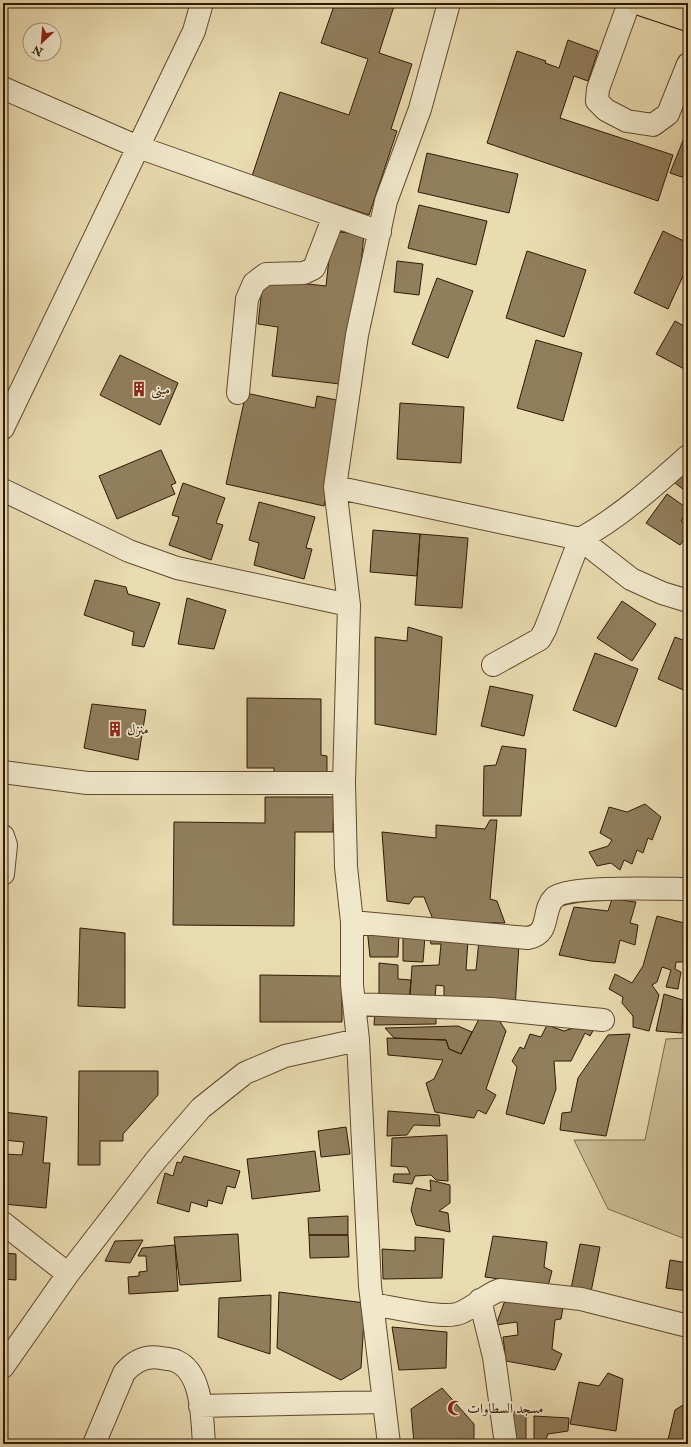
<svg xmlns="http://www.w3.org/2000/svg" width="691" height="1447" viewBox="0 0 691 1447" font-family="'IM FELL Double Pica',Amiri,serif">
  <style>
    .green { fill: #cabb93; stroke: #7d6a4b }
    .building { fill: #917e5d; stroke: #301903 }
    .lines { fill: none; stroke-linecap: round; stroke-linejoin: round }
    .minor-casing { stroke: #5e4a2e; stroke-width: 24 }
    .major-casing { stroke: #301903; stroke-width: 24 }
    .minor { stroke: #f1e8cc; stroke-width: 22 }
    .major { stroke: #eadcb1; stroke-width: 22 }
    .labels { text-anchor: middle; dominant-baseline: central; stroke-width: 3.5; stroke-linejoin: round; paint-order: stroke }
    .poi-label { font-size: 14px; fill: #301903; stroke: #f1e8cc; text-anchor: start }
  </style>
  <rect width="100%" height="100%" fill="#eadcb1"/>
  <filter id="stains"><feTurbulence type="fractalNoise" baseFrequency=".005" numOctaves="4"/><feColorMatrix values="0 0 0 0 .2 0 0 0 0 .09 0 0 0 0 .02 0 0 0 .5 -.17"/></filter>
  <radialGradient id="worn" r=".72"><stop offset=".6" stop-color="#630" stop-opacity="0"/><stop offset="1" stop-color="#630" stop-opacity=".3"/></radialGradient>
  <path class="green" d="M688,1038V1240L608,1209L574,1140H645L666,1039Z"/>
  <path class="building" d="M335,3H395L379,53L412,64L391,129L397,131L369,215L252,176L280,92L349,115L368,59L321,43Z
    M568,40L598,51L588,81L574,76L560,118L673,155L658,201L487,143L517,51L546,61L545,63L559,68Z
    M688,128V179L670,173Z
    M427,153L518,174L509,213L418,192Z
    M419,205L487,221L476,265L408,248Z
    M332,231L364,235L348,385L272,376L278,327L258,324L263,279L326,286Z
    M663,231L688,243V265L668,309L634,293Z
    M527,251L586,270L564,337L506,318Z
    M397,261L423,264L419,295L394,292Z
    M437,278L473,291L448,358L412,344Z
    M675,321L688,328V371L656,354Z
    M536,340L582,353L563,421L517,408Z
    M120,355L178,383L160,425L100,395Z
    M246,393L315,408L317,396L341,401L344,414L324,506L226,484Z
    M400,403L464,407L461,463L397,459Z
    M161,450L176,483L171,485L175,494L117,519L99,476Z
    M688,466V493L675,483Z
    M183,483L225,498L216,523L223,525L211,560L169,545L179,517L172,515Z
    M667,494L688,509L681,521L688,526V534L680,545L646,523Z
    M259,502L315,517L306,548L312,549L304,579L254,565L259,543L249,540Z
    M373,530L420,534L417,576L370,572Z
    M420,534L468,538L462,608L415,605Z
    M95,580L126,587L128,594L160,603L144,647L132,645L134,632L84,615Z
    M187,598L226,610L214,649L178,644Z
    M622,601L656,624L632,661L597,638Z
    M408,627L442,637L436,735L375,724V637L407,641Z
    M675,637L688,642V692L658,679Z
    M595,653L638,669L616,727L573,710Z
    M490,686L533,695L524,736L481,726Z
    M247,698L321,699V755L327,756V773H274V768H247Z
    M92,704L146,710L138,760L84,748Z
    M502,746L526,749L521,816H483L484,766L496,765Z
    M265,797H334L333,832H295L294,926L173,925L174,822L265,823Z
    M645,804L661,817L652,840L648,838L643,853L637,850L632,864L624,860L620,870L611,863L597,866L589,852L608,846L612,840L600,833L609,807L627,812Z
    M490,820H497L490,899L497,901L505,923L434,922L424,897H414L409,904L387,901L382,832L436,838V825L485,829Z
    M612,899L636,902L630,923L638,925L635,945L620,940L615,963L591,961L559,955L574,907L608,911Z
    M657,916L688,924V934L684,962H676L675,969L681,972L678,989L666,987L671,970L662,967L657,982L652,985L659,995L649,1031L633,1027V1016L622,1003L623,997L609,989L615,974L632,983L643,966Z
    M80,928L125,933V1008L78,1006Z
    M367,928L399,932L398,957H370Z
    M403,934L425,936L423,962L403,961Z
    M429,935L468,940L466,970H476L479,940L519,944L515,1008L444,1003V986L436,985L435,1000L410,996L412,966L439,965L441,944H431Z
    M379,963L398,965V979L411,980L409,1003L379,1001Z
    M260,975L342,976V1022H260Z
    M664,994L683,1000L682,1033L656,1031Z
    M375,1010L436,1014V1024L374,1025Z
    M480,1017H497L506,1031L486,1089L496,1095L486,1114L478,1110L474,1118L435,1112L426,1083L434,1079L443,1060L388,1055L387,1038L446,1040L449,1049L461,1054Z
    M547,1025L564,1031L584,1025L594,1029L590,1036L585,1033L571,1061H554L556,1089L544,1124L506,1114L517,1067L512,1061L520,1047L524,1049L530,1034L541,1037Z
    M458,1026L472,1032L461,1054L449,1049L446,1040L394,1038L385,1028Z
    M630,1034L606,1136L560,1130L562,1113L571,1112L578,1078L608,1035Z
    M79,1071H158V1095L123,1134V1141H100V1165H78Z
    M388,1111L439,1115L440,1126L414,1125L407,1135L387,1136Z
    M3,1112L47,1117L43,1163H50L46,1208L3,1204L4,1154L22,1155L24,1142L3,1140Z
    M346,1127L350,1154L321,1157L318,1131Z
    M447,1135L448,1181L436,1180L431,1175L415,1176L412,1184L393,1182L394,1174H410L407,1167L391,1166L392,1138Z
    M315,1151L320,1191L252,1199L247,1159Z
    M184,1156L240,1171L235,1188L227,1186L222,1204L208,1200L207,1207L191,1202L189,1212L157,1203L165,1173L173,1176L177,1162L181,1163Z
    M430,1180L450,1185V1203L439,1211L448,1213L450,1232L416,1225L411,1210L416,1188L431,1191Z
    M348,1216V1235H309L308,1218Z
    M238,1234L241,1281L180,1285L174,1237Z
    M309,1235H348L349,1257L310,1258Z
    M493,1236L547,1242L544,1267L552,1271L548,1286L485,1277Z
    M415,1237L444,1239L442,1278L383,1279L382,1249L415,1251Z
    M143,1240L130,1263L105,1261L115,1241Z
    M580,1244L600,1247L591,1292L571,1289Z
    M175,1245L178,1291L129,1294L128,1277L139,1276V1272L147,1271L146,1256H138L142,1248Z
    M3,1253L16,1254V1280L3,1279L4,1301H3Z
    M670,1260L688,1263V1291L666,1288Z
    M279,1292L365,1303L361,1368L341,1380L277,1348Z
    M271,1295L270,1354L218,1337L219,1298Z
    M517,1297L564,1301L561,1319L555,1320L552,1349L562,1354L555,1370L506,1361L503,1337L518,1335L517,1322L496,1325L504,1303Z
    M392,1327L447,1332L446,1368L399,1370Z
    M608,1373L623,1379L616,1431L570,1424L579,1382L599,1386Z
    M442,1388L474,1424V1444L414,1443L411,1409Z
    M683,1405L688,1407V1444H667L675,1410Z
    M508,1412H526V1444H508Z
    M534,1416L569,1418L568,1431L548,1434L544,1444H534Z"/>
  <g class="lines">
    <g class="minor-casing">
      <path id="minor" d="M629,3L598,89L597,101L606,110L627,121L653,125L668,114L688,64
        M3,88L138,147L380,232
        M238,393L247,299L254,283L266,274L304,273L314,268L334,216
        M3,428L194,31L202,3
        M335,487L580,539C620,517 654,486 688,456
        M3,490L129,551L177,568L349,605
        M493,665L540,639L545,630L580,539L631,579L662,593L688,601
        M3,772L87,783H344
        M3,836L6,845L3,874
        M352,922L528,938C552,933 541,911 554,898C566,885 667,889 688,889
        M354,1004L492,1009L603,1020
        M3,1223L68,1274
        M480,1300L494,1357L506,1444
        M372,1304C392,1307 443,1320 460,1313C475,1307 485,1295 500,1290L581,1299L688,1326
        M3,1367L68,1274L156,1160L201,1108L245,1073L285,1056L358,1040
        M200,1406L384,1402
        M94,1444L124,1373C134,1361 146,1355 161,1358C166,1359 172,1359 176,1361C203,1372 202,1419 204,1444
        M389,1444L370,1286L358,1040L352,985V922L346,867L344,783L349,605L335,487L357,335L386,201L420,109L449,3"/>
    </g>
    <g class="major-casing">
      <path id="major" d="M637,3L688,20"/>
    </g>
    <use href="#minor" class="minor"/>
    <use href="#major" class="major"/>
  </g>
  <defs>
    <g id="building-bare" transform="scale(1.2)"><path d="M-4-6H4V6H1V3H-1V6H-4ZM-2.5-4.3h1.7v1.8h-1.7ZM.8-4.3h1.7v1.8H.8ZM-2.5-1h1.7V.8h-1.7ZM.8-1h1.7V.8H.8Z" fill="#8f2418" stroke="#f1e8cc" stroke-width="2.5" paint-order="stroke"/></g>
    <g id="mosque-bare" transform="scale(1.2)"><path d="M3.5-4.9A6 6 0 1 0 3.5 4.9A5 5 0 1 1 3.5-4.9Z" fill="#8f2418" stroke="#f1e8cc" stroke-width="2.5" paint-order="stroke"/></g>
  </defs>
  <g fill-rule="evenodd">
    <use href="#building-bare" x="139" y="389"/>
    <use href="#building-bare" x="115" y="729"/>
    <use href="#mosque-bare" x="455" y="1408"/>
  </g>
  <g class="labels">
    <g class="poi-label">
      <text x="151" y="389">مبنى</text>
      <text x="127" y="729">منزل</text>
      <text x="467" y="1408">مسجد السطاوات</text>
    </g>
  </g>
  <rect width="691" height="1447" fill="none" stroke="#eadcb1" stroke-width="16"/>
  <rect x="4" y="4" width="683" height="1439" fill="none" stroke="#301903" stroke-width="2"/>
  <rect x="8" y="8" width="675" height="1431" fill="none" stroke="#301903"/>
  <g transform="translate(42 42) rotate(206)"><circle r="19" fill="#f1e8cc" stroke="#a4957c"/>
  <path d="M0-3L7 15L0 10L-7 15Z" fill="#8f2418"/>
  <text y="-6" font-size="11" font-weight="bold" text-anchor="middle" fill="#301903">N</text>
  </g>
  <rect width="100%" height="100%" filter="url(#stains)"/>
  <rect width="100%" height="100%" fill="url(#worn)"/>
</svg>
